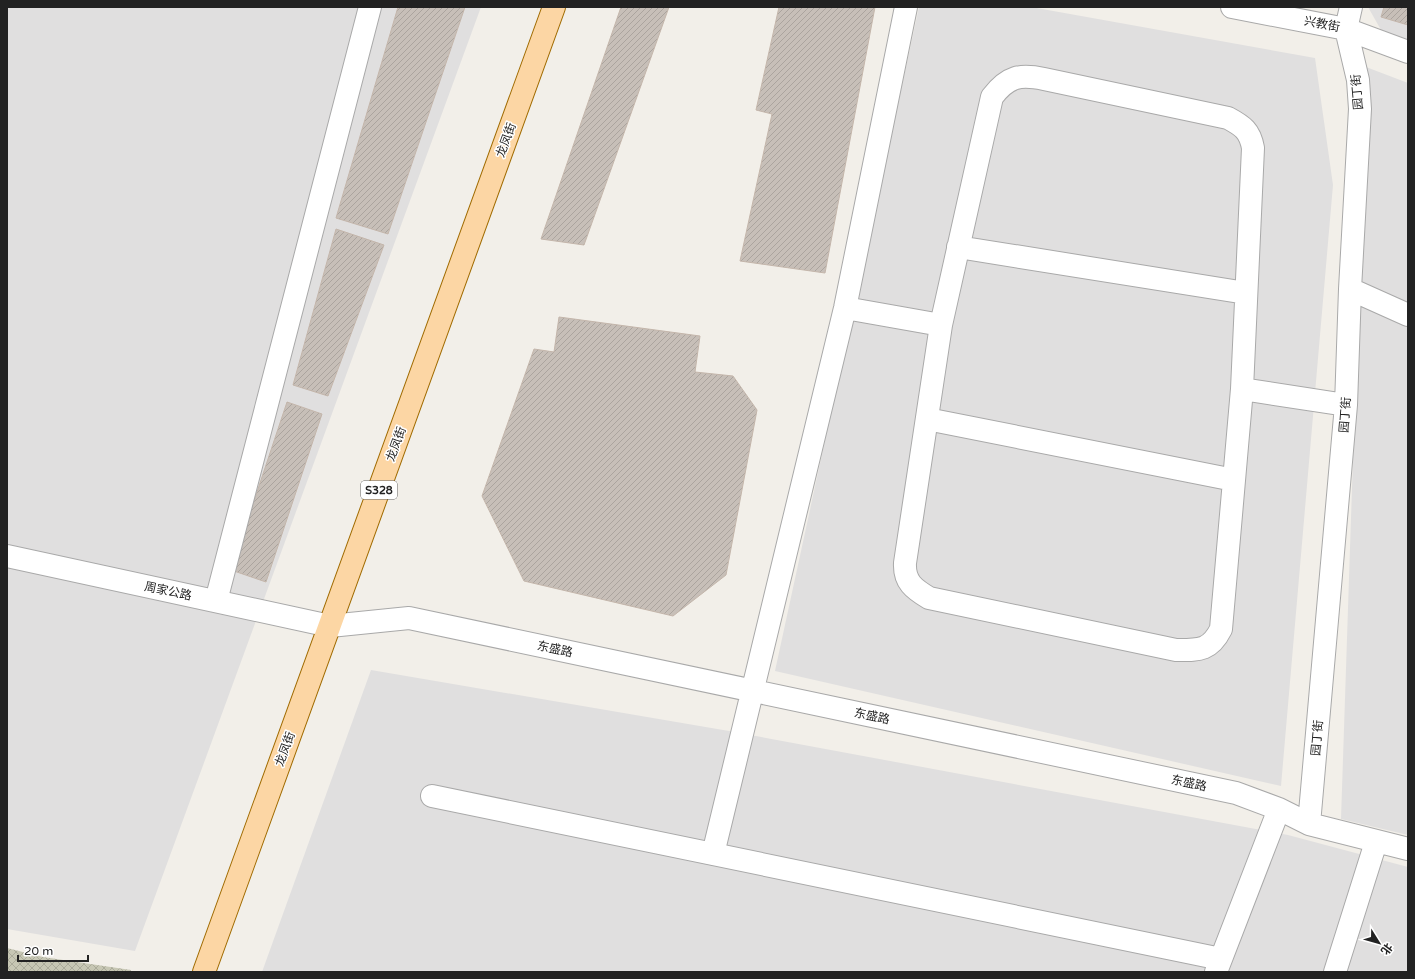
<svg xmlns="http://www.w3.org/2000/svg" width="1415" height="979" viewBox="0 0 1415 979" font-family="'Varela Round','Noto Sans SC',sans-serif">
  <style>
    .residential { fill: #e0dfdf }
    .construction { fill: url(#construction-cross-hatch) }
    .building { fill: url(#building-hatch); stroke: #c4b6ab }
    .lines { fill: none; stroke-linecap: round; stroke-linejoin: round }
    .minor-casing { stroke: #a9a9a9; stroke-width: 24 }
    .major-casing { stroke: #a06b00; stroke-width: 24 }
    .minor { stroke: #fff; stroke-width: 22 }
    .major { stroke: #fcd6a4; stroke-width: 22 }
    .labels { text-anchor: middle; dominant-baseline: central; stroke-width: 3; stroke-linejoin: round; paint-order: stroke }
    .shield { fill: #fff; stroke: #646464; stroke-width: 1 }
    .shield-label { font-size: 11px; font-weight: bold; fill: #222 }
    .street-label { font-size: 12px; fill: #222; stroke: #fff }
  </style>
  <defs>
    <pattern id="construction-cross-hatch" width="8" height="8" patternUnits="userSpaceOnUse"><rect width="8" height="8" fill="#c7c7b4"/><path d="M0 0l8 8M0 8l8-8" fill="none" stroke="#abab9a"/></pattern>
    <pattern id="building-hatch" width="6" height="6" patternUnits="userSpaceOnUse"><rect width="6" height="6" fill="#c7bfb8"/><path d="M-1 1l2-2M0 6l6-6M5 7l2-2" fill="none" stroke="#aba49e"/></pattern>
  </defs>
  <rect width="100%" height="100%" fill="#f2efe9"/>
  <path class="residential" d="M7,7H481L135,951L7,929Z
    M919,7H1031L1315,58L1333,185L1281,786L775,671Z
    M1368,7H1408V40L1381,30Z
    M1366,67L1408,83V835L1341,819Z
    M371,670L729,731L1288,835L1408,867V972H262Z"/>
  <path class="construction" d="M7,948L43,957L131,970L130,972H7Z"/>
  <path class="building" d="M398,7H465L388,234L336,218Z
    M621,7H669L584,245L541,239Z
    M779,7H875L825,273L740,261L772,114L756,110Z
    M1384,7H1408V25L1381,17Z
    M336,229L384,245L328,396L293,385Z
    M559,317L700,336L695,372L733,376L757,410L726,575L673,616L524,581L482,496L534,349L554,352Z
    M287,402L322,414L266,582L231,570Z"/>
  <g class="lines">
    <g class="minor-casing">
      <path id="minor" d="M1232,7L1346,29L1408,52
        M958,247L1246,293
        M1350,289L1408,315
        M845,308L941,325L905,563C904,582 914,589 929,598L1176,650C1199,650 1210,651 1221,629L1242,389L1346,405
        M941,325L992,97C1008,76 1020,74 1044,79L1228,118C1243,126 1250,131 1253,148L1242,389
        M927,419L1234,480
        M7,556L330,626L409,618L1236,793L1279,809L1309,824L1408,849
        M216,601L370,7
        M432,796L1221,959
        M1309,824L1346,405L1350,289L1360,109L1358,80L1346,29L1351,7
        M713,854L845,308L906,7
        M1216,972L1279,809
        M1335,972L1376,842"/>
    </g>
    <g class="major-casing">
      <path id="major" d="M204,972L554,7"/>
    </g>
    <use href="#minor" class="minor"/>
    <use href="#major" class="major"/>
  </g>
  <g class="labels">
    <rect class="shield" x="361" y="481" width="36" height="18" rx="3"/>
    <g class="shield-label">
      <text x="379" y="490">S328</text>
    </g>
    <g class="street-label">
      <text transform="translate(1322 24) rotate(11)">兴教街</text>
      <text transform="translate(1357 92) rotate(-95)">园丁街</text>
      <text transform="translate(506 140) rotate(-70)">龙凤街</text>
      <text transform="translate(1345 415) rotate(-86)">园丁街</text>
      <text transform="translate(396 444) rotate(-70)">龙凤街</text>
      <text transform="translate(168 591) rotate(12)">周家公路</text>
      <text transform="translate(555 649) rotate(12)">东盛路</text>
      <text transform="translate(872 716) rotate(12)">东盛路</text>
      <text transform="translate(1317 738) rotate(-85)">园丁街</text>
      <text transform="translate(285 749) rotate(-70)">龙凤街</text>
      <text transform="translate(1189 783) rotate(12)">东盛路</text>
    </g>
  </g>
  <rect width="1415" height="979" fill="none" stroke="#222222" stroke-width="16"/>
  <g transform="translate(1379 943) rotate(127)" stroke="#ffffff" stroke-width="3" paint-order="stroke">
  <path d="M0-3L7 15L0 10L-7 15Z" fill="#222222"/>
  <text y="-6" font-size="11" font-weight="bold" text-anchor="middle" fill="#222222">北</text>
  </g>
  <path d="M18 955v6h70v-6" fill="none" stroke="#222222" stroke-width="2"/>
  <text x="24" y="955" font-size="12" fill="#222222" stroke="#ffffff" stroke-width="3" paint-order="stroke">20 m</text>
</svg>
